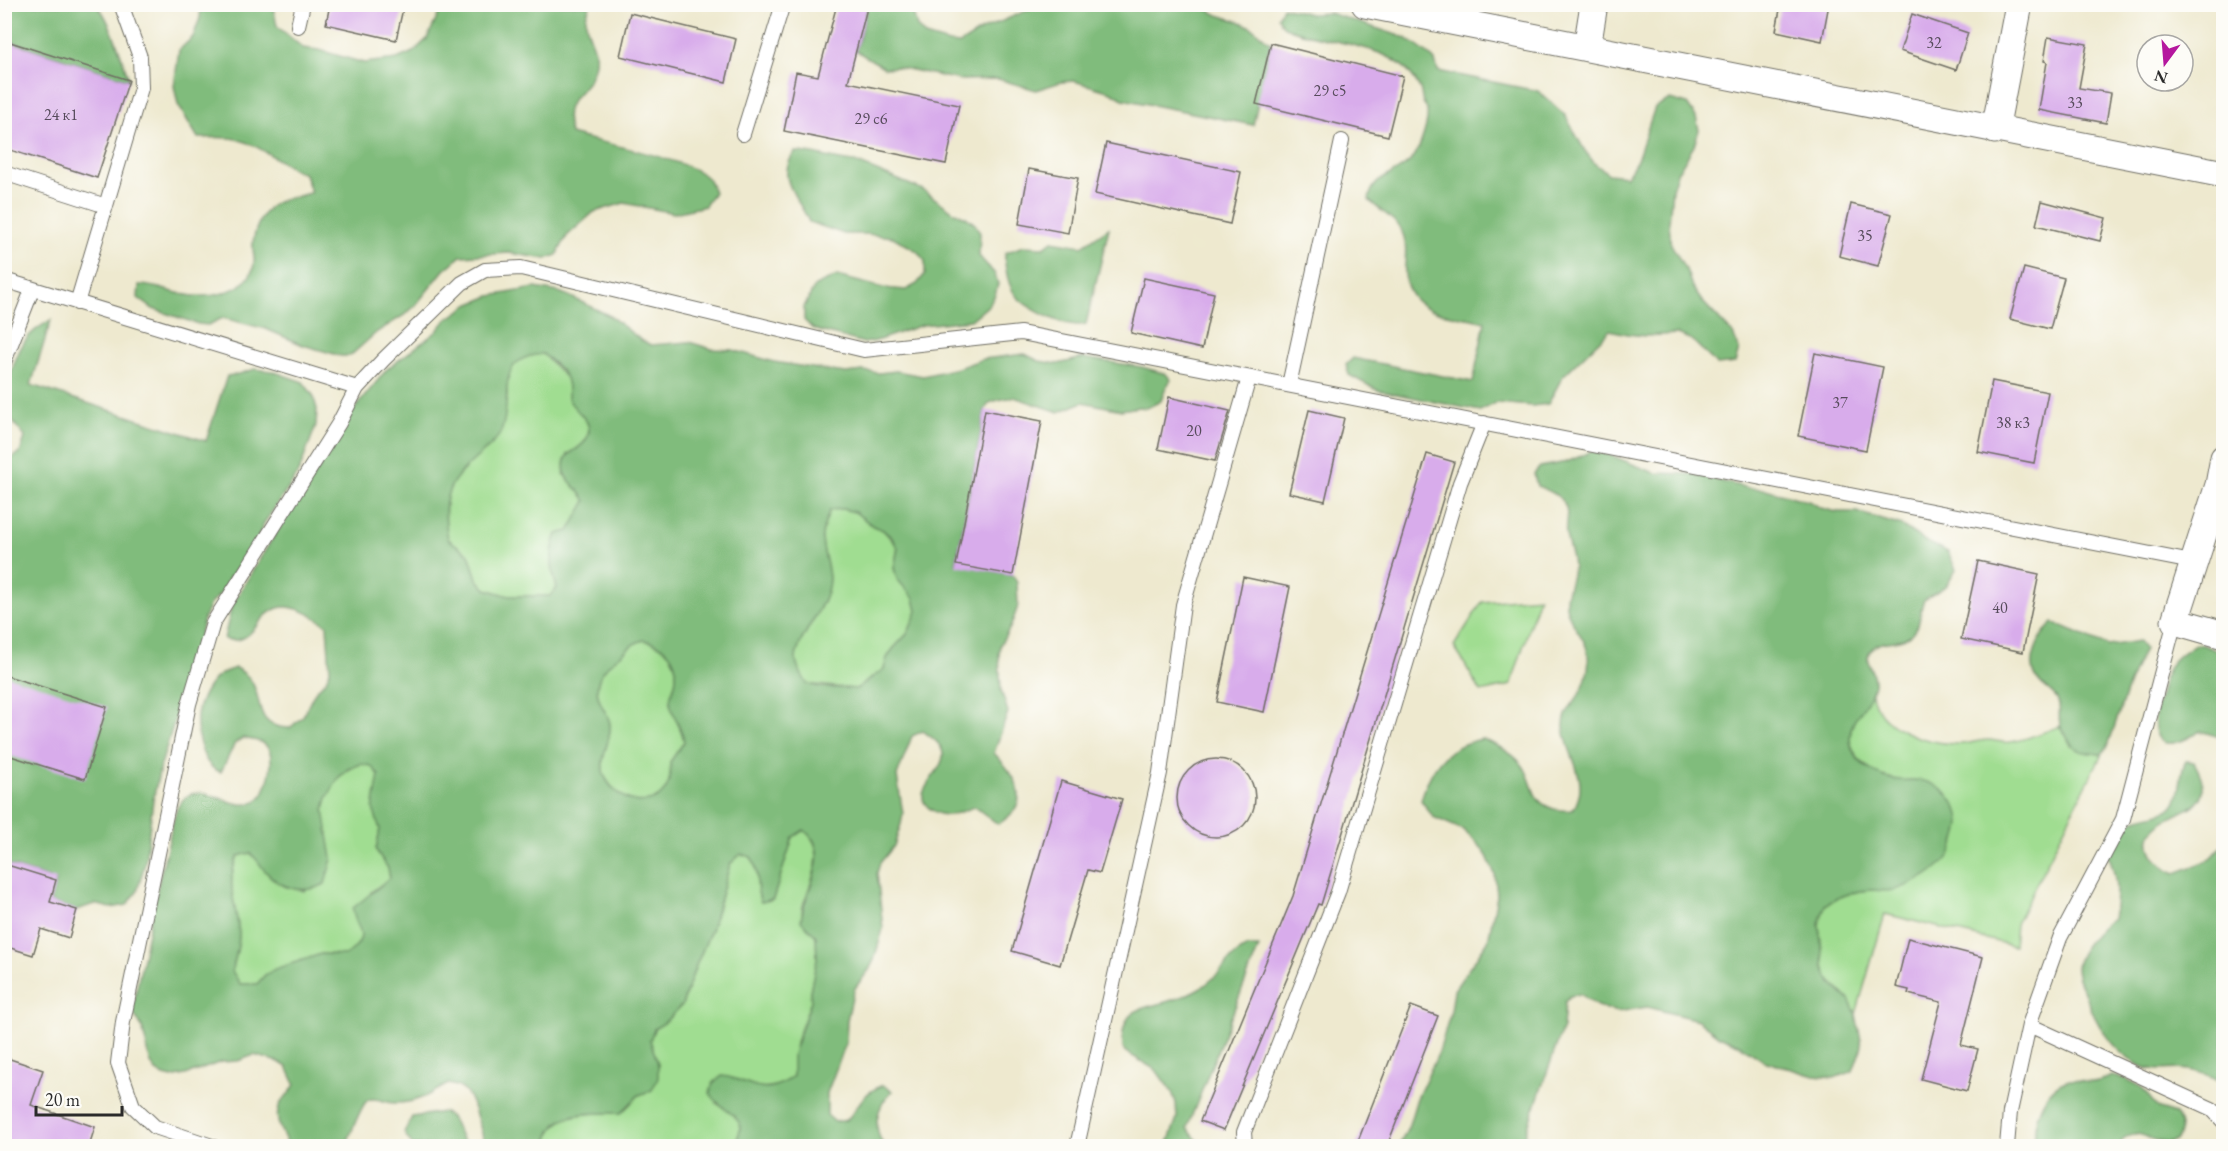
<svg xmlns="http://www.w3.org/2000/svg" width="2228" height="1151" viewBox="0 0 2228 1151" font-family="'EB Garamond',serif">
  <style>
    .green { fill: #a0dd91; stroke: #66845e; stroke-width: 1.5 }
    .forest { fill: #80bc7b; stroke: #567453; stroke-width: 1.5; fill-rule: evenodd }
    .building { fill: #d8aceb }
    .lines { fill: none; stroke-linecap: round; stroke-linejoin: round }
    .lane-casing { stroke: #6f6e64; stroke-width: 16 }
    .street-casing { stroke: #6f6e64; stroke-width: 29 }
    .lane { stroke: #fff; stroke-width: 14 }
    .street { stroke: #fff; stroke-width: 27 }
    .labels { text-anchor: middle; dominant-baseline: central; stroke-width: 4.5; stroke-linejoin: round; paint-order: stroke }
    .number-label { font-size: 16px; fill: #564b5b }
  </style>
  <rect width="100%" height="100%" fill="#fdfcf7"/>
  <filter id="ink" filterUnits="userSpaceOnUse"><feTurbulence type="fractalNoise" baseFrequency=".0167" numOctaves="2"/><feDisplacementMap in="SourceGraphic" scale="12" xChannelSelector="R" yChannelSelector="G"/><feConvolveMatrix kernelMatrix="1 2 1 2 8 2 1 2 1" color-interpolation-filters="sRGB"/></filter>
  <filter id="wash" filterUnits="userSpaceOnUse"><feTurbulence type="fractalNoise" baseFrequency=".008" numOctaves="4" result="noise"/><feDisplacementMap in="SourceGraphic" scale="24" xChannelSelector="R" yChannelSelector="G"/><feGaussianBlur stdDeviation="1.35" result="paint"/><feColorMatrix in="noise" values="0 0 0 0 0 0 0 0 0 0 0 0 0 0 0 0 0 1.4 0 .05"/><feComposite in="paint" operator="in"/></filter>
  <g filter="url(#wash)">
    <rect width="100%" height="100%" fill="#eee9cf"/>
    <path class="green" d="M543,354L567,379L569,400L585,418L589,428L587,439L579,448L568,454L564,475L581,492L586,501L569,532L557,534C549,554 551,568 557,588L550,596H509L486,589L477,579L469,554L448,539C440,496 445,486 477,457C482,452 491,448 494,441C500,429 505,410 507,397C508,392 506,388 507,383C507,363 525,355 543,354Z
      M843,509L855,512L873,526L883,530L898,547L894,568L897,579L914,598L917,611L908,633L893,649L887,658L884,669L856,689L807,684C803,677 796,667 796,659C796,641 822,612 827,591C833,572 822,556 822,537C822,528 827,518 830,510Z
      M1539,597L1511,685L1481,692L1454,646L1482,602Z
      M644,640C667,645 680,660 675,684C673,689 670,697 670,702C672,716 683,728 684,742L670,762C676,808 627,815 606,779C597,763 609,746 610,729C611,719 605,713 601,704C591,683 602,669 618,657C628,650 631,643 644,640Z
      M1872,693C1877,728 1925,743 1956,744C1967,745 1978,740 1988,740C1996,740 2004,744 2011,742C2028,739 2044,732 2060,726L2071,745L2092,753L2102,754L2016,924L2014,946L1885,914L1856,1014L1849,1000L1826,976L1819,933V924L1825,905C1840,896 1855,890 1873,890C1880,890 1889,891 1896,889C1938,878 1977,837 1947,794L1912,780L1901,781L1875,774L1857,757L1850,742L1851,726Z
      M361,764L371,765L379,775L374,809L380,829L376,850L388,868L390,878L371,892L360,926L361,938L356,947L347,955L321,954L265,975L257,984H240L232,972C235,959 239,947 239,935C237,907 224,883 238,856L250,853C261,862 267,877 280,884C287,888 296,889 304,891L332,859C330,845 322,822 324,809C326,789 342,770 361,764Z
      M803,830C826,846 815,872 807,894C805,899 802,906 802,912C804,921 809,929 816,936L817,959L810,991L811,1001L796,1042L793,1076C779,1087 764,1091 748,1084L716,1103C736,1116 749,1121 733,1146H547C550,1109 594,1113 621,1113L639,1095L652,1090L658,1064L650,1040L654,1029L664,1023L682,1005L695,968L711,930L730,864L741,854L751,857C762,874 753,883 761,902L773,899L793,837Z"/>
    <path class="forest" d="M868,4L911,5L917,27L925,36L949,43L960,44L982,30L1030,9L1032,5H1199L1218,15L1241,22L1251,27L1271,43L1253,125L1123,99L1111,92L1074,81L1061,82L1036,90L998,79L960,80L897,67L885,68L856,51Z
      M5,5H96C109,13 124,64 129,80L5,40Z
      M201,5H276L274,11L277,26L303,48L319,50L364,63L397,59L413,52L427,39L443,5H590C589,9 586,14 586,18C585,35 598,45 595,63C589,98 558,92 570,134C596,142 694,160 708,179C711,182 712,188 714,192L705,206L674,213L624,203L594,212L567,236L557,255L546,259L509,253L461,256L444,270L415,306L406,314L377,332L350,356H341L303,345L266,329L223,318L208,325L198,324L153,309L138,298L139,285C159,285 177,296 197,296C218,297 253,288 254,262C255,258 253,253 253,248C252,238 259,218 267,210C281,195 294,200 311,192L305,174C280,165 262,145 236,139C224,136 210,138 198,138L178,105L174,86L179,50L193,37L200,18Z
      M1283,7L1310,14L1330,13L1406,38L1428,54L1435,61L1438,71L1538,91L1565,115L1585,151L1595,164L1609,174L1627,176L1637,160L1655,107L1670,99L1687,104L1696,117L1699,130L1694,146L1677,173L1672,189L1669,223L1671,244L1687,272L1692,287L1701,300L1733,334L1739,349L1735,363L1717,365L1692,340L1677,334L1645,336L1627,334L1610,330L1563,376L1548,404L1533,406L1496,403L1480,411L1377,390L1349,375L1346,365L1353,358L1473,382L1485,322C1448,312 1402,317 1405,265C1406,253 1407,239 1400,228C1393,217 1378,210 1369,200C1372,174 1398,177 1413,158C1420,149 1429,122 1427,111C1427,109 1424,104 1423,102C1421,98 1422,93 1420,89C1399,39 1323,46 1283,26L1278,17Z
      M795,152C816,152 834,161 855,162L923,190L954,212L966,217L975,224L980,233L979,256L995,274L998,284L995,295L989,305L971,320L922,325L876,341L864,343L813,329L804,320V307L815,286L837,276L883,288L906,290L917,284L925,274V261L917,251L893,237L867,234H844L809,222C799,197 774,179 795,152Z
      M1109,228L1086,324C1067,329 1032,311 1018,298C1008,288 1004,266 1005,253L1023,246L1044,247L1052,241L1082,246Z
      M535,288L559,292L569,296L610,316L641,340L651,345L689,342L712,349L733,350L774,362L831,371L846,373L863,371L879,373L896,371L923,376L958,368L983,359L1025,354L1039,361L1058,364L1083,358L1142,367L1166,374L1171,380L1166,387L1161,401L1147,408L1139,407L1121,410L1083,402L1059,412L1014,397L998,400L989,403L985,410L956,564L1013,575L1017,583L1018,606L1011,626L1000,645L999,656L1001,690L1008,712L994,753C1016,776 1035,803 998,824L975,807C966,809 958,814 949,815C941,815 938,814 932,810C906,794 944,773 943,755C943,744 931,737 923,731L912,736L897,776L903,814L901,824L894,846L880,863L877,873L883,929L874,960L869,970L855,988L852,998L847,1020L846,1043L827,1093V1115L835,1122L847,1120C862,1102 860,1095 883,1085L892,1091C876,1107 872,1127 884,1146H733C754,1114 723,1116 710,1093L713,1083L722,1076C752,1079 761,1101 793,1076V1054L811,1001L810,991L817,959L816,936L801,921C803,892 835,852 804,830L793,837L773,899L761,902C753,884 762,874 751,857L741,854L730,864L711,930L695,968L682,1005L664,1023L654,1029L650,1040L658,1064V1078L652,1090L639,1095L621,1113C594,1114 550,1107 547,1146H482C485,1136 480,1128 477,1118C471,1101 470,1087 448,1084C431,1094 417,1103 396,1103C386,1104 378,1096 368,1100C362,1103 349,1138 346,1146H289C281,1132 271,1115 283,1100C288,1094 292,1092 295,1084L287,1067L279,1062L254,1055L238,1061L221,1062L189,1074L172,1078L164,1076L156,1071L151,1064L142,1027L132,1011C144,956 153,899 168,845C171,832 173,816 179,805C197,774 231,814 255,802C267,797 276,759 268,748C263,740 251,740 243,738L235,743L221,772C202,768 196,734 197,716C198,705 205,690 212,682C218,674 226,671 235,668C273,684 243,728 290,728L303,716L315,692L326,680L330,671L327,625C315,617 294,603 278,608C256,615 254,647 224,639L232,605L271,541L327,456L352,412L387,369L436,332L446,320L468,305L490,296ZM543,354C551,362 565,370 567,382C569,387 567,395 569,400C576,414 597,421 586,440C579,451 563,452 564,467C564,481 580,489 586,501L569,531L557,534C549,554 551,568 557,588L550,596H509L486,589L477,579L469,554L448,539C440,493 449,481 483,452C490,446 497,440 501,432C515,398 491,358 543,354ZM843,509L855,512L873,526L883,530L892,538L898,548L894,568L897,579L914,598L917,611L908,633L893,649L887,658L884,669L856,689L820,687L807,684C803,677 796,667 796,659C796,640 822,612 827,591C833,572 822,556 822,537C822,528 827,518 830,510ZM644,640C667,645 680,660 675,684C673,689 670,697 670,702C672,716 683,728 684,742L670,762C676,808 627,815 606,779C597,763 609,746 610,729C611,719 605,713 601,704C591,683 602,669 618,657C628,650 631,643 644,640ZM361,764L371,766L379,775L373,809L380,829L376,850L388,868L390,878L353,908C354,932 374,931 347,955L321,954L275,969L265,975L257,984H240L232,971C235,959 239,947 239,934C237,906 224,883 238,856L250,853C257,858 259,864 265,871C281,889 304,895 325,884L332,859L324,810L327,798L339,777L349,768Z
      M51,320L31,385L206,441L227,376L239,374L255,369L272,371L303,382L313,395L317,409L316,425L300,469L292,483L264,523L251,552L229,578L222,592L210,604L204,618L188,677L160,768L153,800L145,863L137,892L127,905L111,908L94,904L77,910L50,902L56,880L5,864L4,462L20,453L25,437C19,429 9,419 6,409C2,394 16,354 25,341C32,331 41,326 51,320Z
      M1592,451L1610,455L1655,473L1693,474L1748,488L1766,489L1811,502L1821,508L1837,512H1857L1902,526L1925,541L1948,552L1956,570L1947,585L1924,600C1920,608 1921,619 1917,626C1905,649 1882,635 1871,650C1862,660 1876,672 1874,684C1871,705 1850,716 1850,737C1850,762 1878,779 1900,780C1908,781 1916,779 1923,781C1942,785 1959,802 1960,822C1960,832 1955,843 1951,853C1944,868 1910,886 1895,890C1887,892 1879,890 1872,890C1855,890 1839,896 1825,905L1819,924L1824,968L1831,983L1849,1000L1856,1014L1862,1046L1853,1071L1834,1078L1814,1076L1764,1061L1738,1044L1719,1036L1698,1020L1647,1007L1617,1012L1597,1006L1580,994L1570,996L1565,1002L1563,1027L1521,1146H1399L1408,1128L1417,1098L1439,1052L1451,1011L1454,990L1488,941L1497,896L1495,875L1487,856L1480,846L1463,830L1433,817L1421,800C1431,766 1446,745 1483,739C1498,746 1516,754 1525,769C1535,787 1531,802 1554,809C1562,811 1565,811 1573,810C1592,779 1567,758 1564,727C1563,712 1575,703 1581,691C1584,685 1587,676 1588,669C1592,640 1574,633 1567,610C1563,598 1570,586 1572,574C1575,559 1568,549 1566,534C1564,523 1570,513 1564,503C1558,494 1547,490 1537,486L1534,474L1540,467L1567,462Z
      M2053,623L2108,646L2139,641L2144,649L2129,683L2108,746L2102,754C2085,753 2075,753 2067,737C2064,733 2061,729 2060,724C2058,717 2061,708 2058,701C2055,692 2045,689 2039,681C2024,665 2039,635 2053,623Z
      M2195,644L2203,645L2223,653V738L2200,731C2155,760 2147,733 2161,692C2163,683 2165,673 2170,665C2176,656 2186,650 2195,644Z
      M2186,761L2194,762C2221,810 2183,805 2158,826C2138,843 2158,867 2176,873L2207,861L2223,845L2224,966L2221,976L2224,980L2223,1082C2213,1077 2201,1072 2189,1070C2171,1067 2156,1074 2139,1065C2110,1051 2094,1019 2083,990C2080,984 2076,976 2076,968C2077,951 2100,927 2113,918C2118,896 2117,872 2107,853L2118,828C2125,825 2133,820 2140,818C2155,813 2171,815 2177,798C2182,786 2179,773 2186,761Z
      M1247,947H1259L1187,1128L1198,1141L1197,1146H1167L1177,1118L1176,1103L1172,1092L1156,1070L1124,1051C1121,1039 1122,1021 1133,1013C1143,1006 1158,1005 1169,1001C1180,998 1193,992 1203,986C1221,976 1228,956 1247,947Z
      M2112,1076L2126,1079L2140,1086L2159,1109L2175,1114C2182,1124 2184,1144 2166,1143C2149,1141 2131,1122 2119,1146H2036C2031,1123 2043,1086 2070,1080C2075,1079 2079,1081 2084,1082C2094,1083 2102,1081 2112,1076Z
      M443,1112C459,1119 455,1137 469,1146H413L404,1133L412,1117Z"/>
    <g id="blocks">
      <path class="building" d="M330,4H404L396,40L326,24Z
        M837,4H868L848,82L959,105L946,164L784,131L796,72L818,76Z
        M1781,4H1829L1822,41L1776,31Z
        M630,13L736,39L726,82L620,56Z
        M1912,14L1968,33L1956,70L1900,51Z
        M2048,37L2087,44L2079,88L2111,93L2106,123L2039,110L2047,62L2044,61Z
        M4,40L129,80L97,178L4,148Z
        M1271,43L1403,76L1388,136L1256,104Z
        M1106,143L1241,172L1230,224L1095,194Z
        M1029,169L1078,178L1068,233L1019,224Z
        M2042,201L2106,218L2100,241L2036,225Z
        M1851,204L1892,214L1878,266L1839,256Z
        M2024,268L2064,278L2050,329L2010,319Z
        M1144,278L1214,293L1202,349L1131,333Z
        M1815,353L1883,367L1866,450L1798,436Z
        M1992,381L2048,392L2034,463L1978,452Z
        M1169,397L1230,411L1215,461L1158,449Z
        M985,410L1042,421L1013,575L956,565Z
        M1309,410L1344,418L1325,501L1289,493Z
        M1427,454L1454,462L1321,905L1318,904L1224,1130L1200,1121L1293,896Z
        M1978,561L2039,574L2023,652L1961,639Z
        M1243,577L1290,587L1264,712L1217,702Z
        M4,675L107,707L85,779L4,754Z
        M1177 798a39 39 0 1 1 78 0a39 39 0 1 1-78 0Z
        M1061,781L1122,799L1100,873L1088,870L1060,965L1012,951Z
        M4,864L56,880L50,902L77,910L69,938L41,929L33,955L4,946Z
        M1908,938L1983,957L1961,1045L1978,1049L1967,1091L1921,1079L1941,1002L1908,994L1909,990L1896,987Z
        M1411,1006L1438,1016L1387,1146H1356Z
        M4,1057L43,1070L31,1105L95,1127L89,1146H4Z"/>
    </g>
  </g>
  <g filter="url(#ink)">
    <use href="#blocks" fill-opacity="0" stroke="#6f6e64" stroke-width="1.5"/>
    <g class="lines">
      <g class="lane-casing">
        <path id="lane" d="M298,26L303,4
          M743,134L783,4
          M4,173L106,206
          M4,280L357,388
          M77,303L141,88L140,57L121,4
          M4,362L32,290
          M1289,385L1342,141
          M2175,621L2123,819L2060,938L2029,1025L2212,1109L2224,1122
          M1078,1142L1160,773L1183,605L1249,378
          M212,1146L155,1127L133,1106L118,1063L123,1022L189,704L213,623L339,423L357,388L383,360L462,283L485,270L521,268L864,350L1021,333L2192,562
          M1245,1146L1244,1132L1338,892L1460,483L1484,423
          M2007,1146L2010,1112L2029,1025"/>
      </g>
      <g class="street-casing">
        <path id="street" d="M1365,4L2224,174
          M1587,48L1594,4
          M1995,130L2019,4
          M2224,458L2219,485L2175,621L2224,635"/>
      </g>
      <use href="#lane" class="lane"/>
      <use href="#street" class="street"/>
    </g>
  </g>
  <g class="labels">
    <g class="number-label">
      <text x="1934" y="42">32</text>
      <text x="1330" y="90">29 с5</text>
      <text x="2075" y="102">33</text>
      <text x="61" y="114">24 к1</text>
      <text x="871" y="118">29 с6</text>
      <text x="1865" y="235">35</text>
      <text x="1840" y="402">37</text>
      <text x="2013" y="422">38 к3</text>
      <text x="1194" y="430">20</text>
      <text x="2000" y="607">40</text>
    </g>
  </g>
  <rect width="2228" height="1151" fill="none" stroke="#fdfcf7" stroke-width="24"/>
  <g transform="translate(2165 63) rotate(196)"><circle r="28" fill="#fdfcf7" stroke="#a9a8a5" stroke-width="1.5"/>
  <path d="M0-4.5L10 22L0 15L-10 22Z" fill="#b5179e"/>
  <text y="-9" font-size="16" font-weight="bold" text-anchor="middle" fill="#2b2b2b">N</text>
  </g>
  <path d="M36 1106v9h86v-9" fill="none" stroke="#2b2b2b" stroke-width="3"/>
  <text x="45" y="1106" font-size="18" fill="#2b2b2b" stroke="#fdfcf7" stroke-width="4.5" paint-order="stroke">20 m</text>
</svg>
